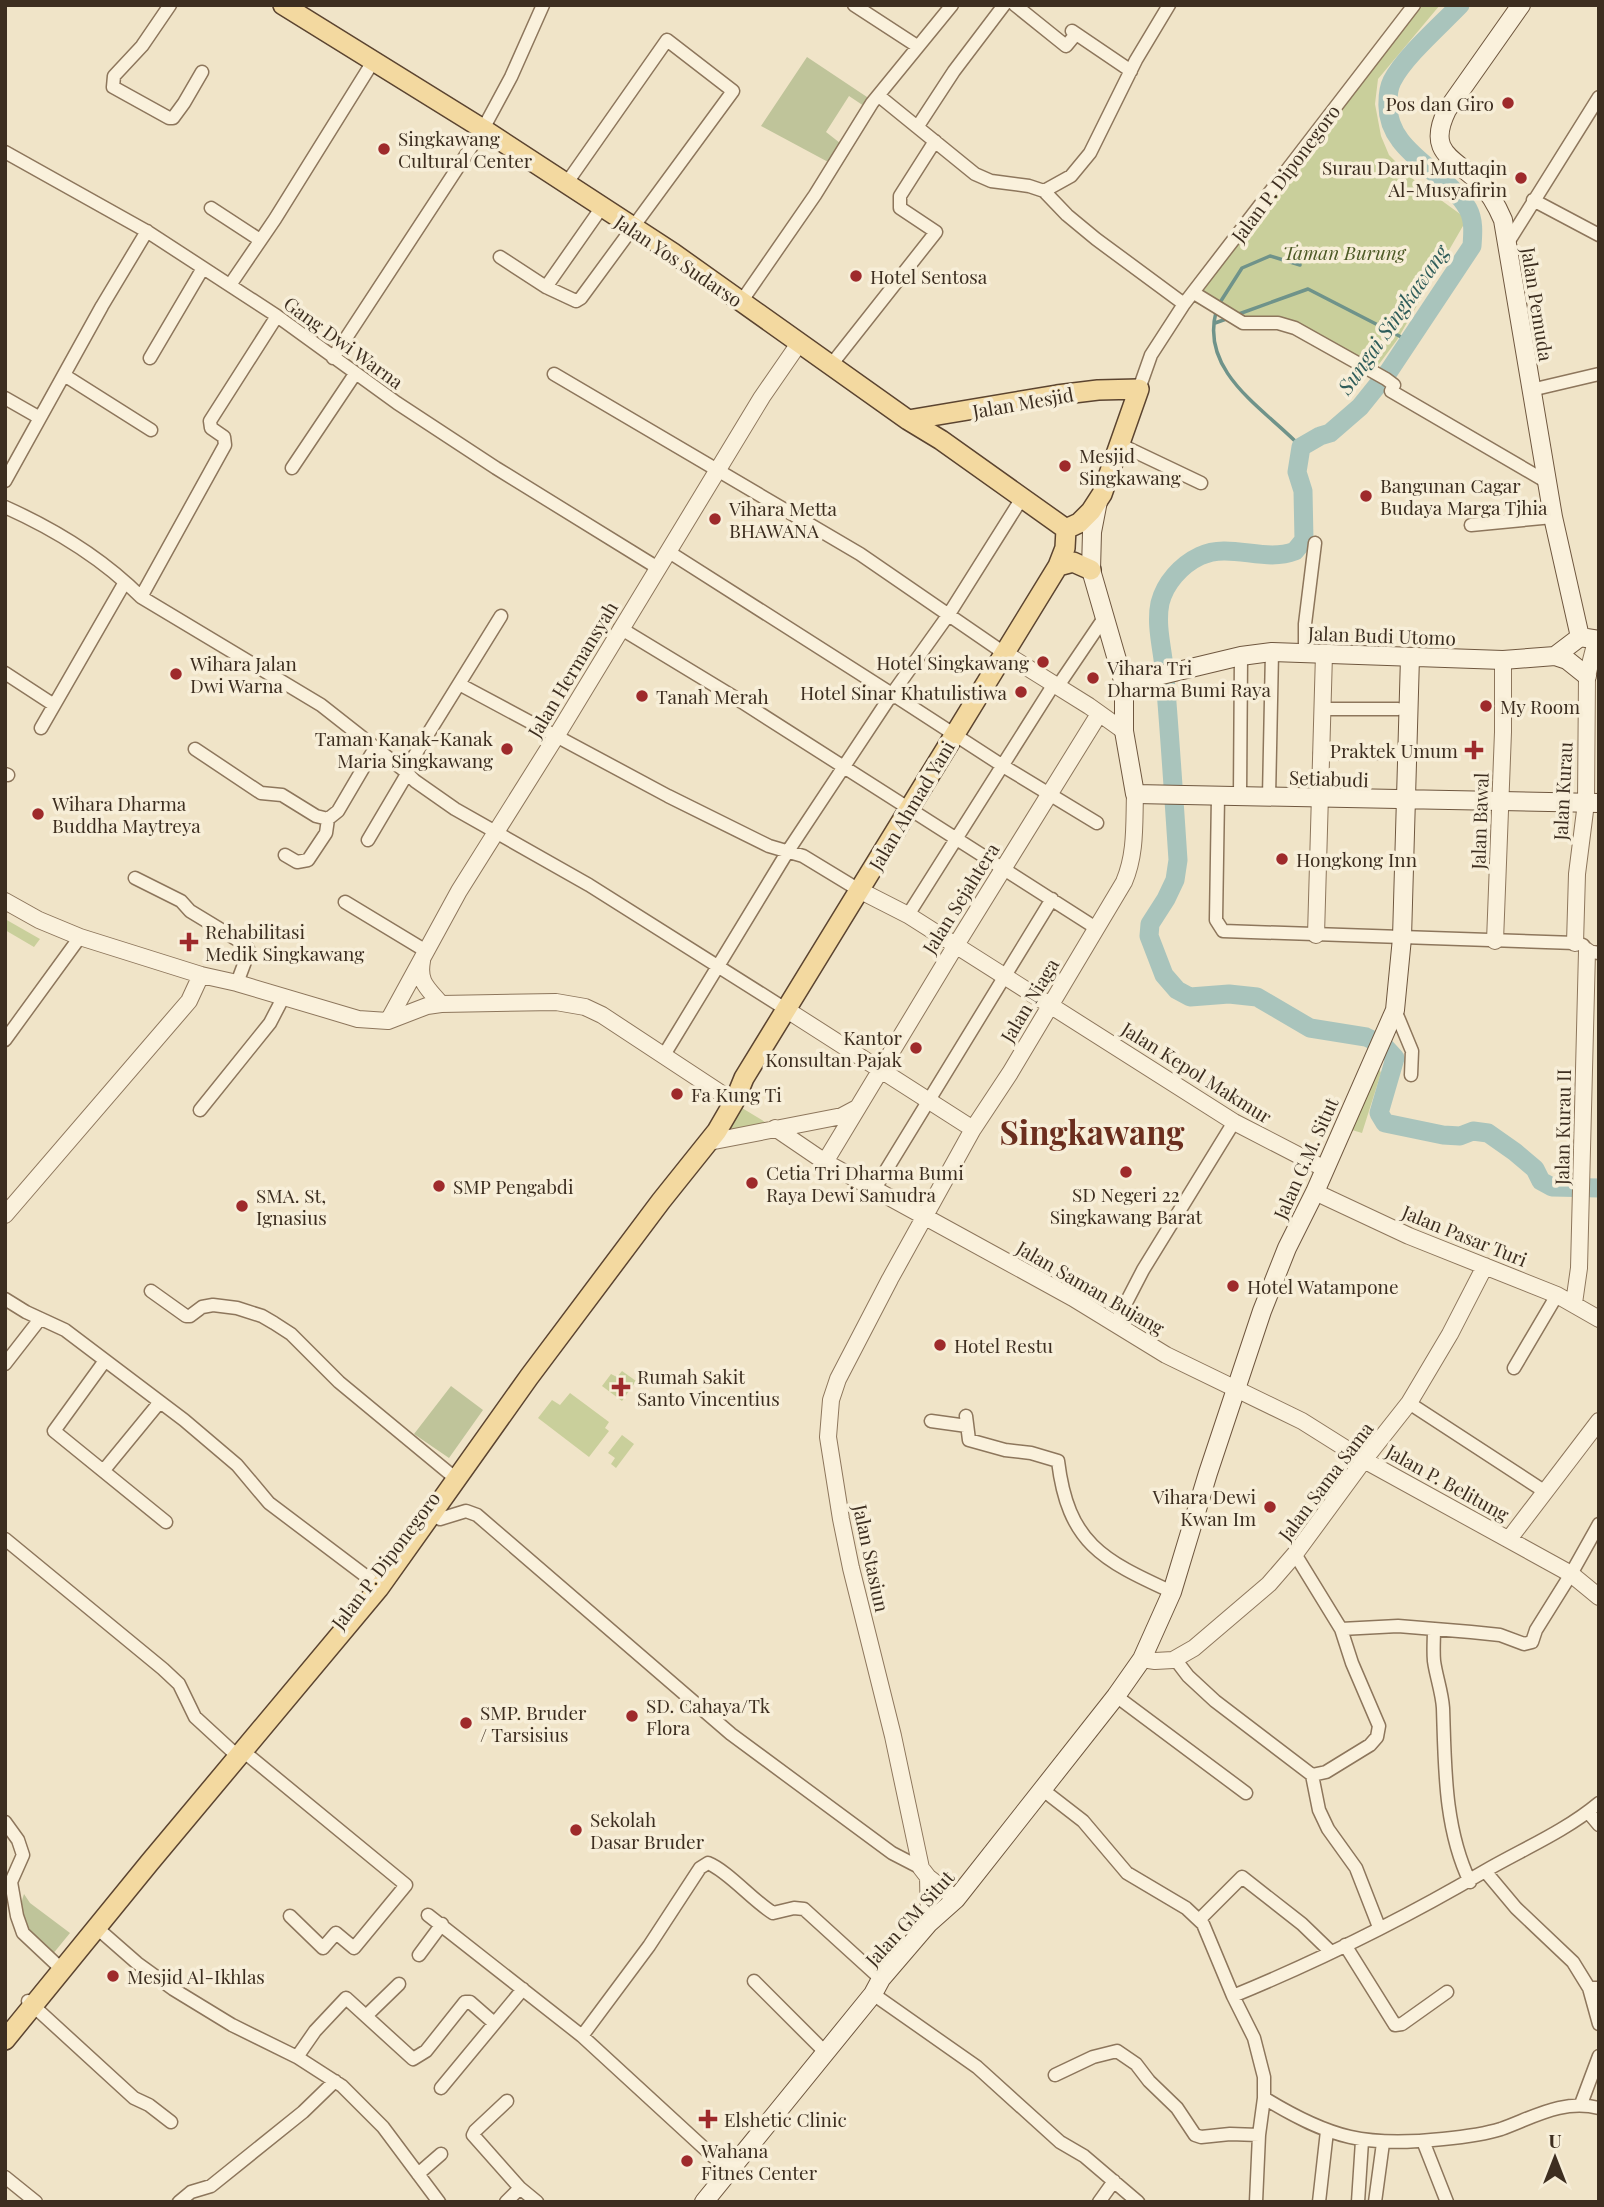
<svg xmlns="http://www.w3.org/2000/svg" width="1604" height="2207" viewBox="0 0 1604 2207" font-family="'Playfair Display',serif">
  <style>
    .green { fill: #c9cf9b }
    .cemetery { fill: #bfc49a }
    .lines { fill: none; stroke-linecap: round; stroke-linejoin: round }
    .stream { stroke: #6f938a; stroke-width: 3.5 }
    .river { stroke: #a9c4bc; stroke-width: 19 }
    .minor-casing { stroke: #8d765c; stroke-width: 15 }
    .tertiary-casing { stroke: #8d765c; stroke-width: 18 }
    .secondary-casing { stroke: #6f573f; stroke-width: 20 }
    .primary-casing { stroke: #5b4430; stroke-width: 22 }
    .minor { stroke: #faf1dc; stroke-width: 12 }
    .tertiary { stroke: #faf1dc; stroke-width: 16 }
    .secondary { stroke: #faf1dc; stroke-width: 18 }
    .primary { stroke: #f3d9a0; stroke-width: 19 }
    .poi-dot { fill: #9e2a2b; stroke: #f7eed8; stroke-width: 2.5 }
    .labels { text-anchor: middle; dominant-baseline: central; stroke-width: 7; stroke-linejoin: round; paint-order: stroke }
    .poi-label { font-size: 19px; fill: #3d2e20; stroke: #f7eed8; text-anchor: start }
    .street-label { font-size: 19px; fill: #3d2e20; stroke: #f7eed8 }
    .park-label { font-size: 19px; font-style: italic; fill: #4d5a26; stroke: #f7eed8 }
    .water-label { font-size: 21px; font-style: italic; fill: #2f5d5a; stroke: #f7eed8 }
    .town-label { font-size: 33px; font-weight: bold; fill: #6b2e1e; stroke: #f7eed8 }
  </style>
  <rect width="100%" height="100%" fill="#f0e4c8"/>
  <path class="green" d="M1423,5H1440L1378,79L1375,104L1381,136L1389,155L1416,182L1467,219L1397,340L1371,375L1287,327L1236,322L1193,302L1313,142Z
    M5,919L40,939L34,947L5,930Z
    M1378,1066L1381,1073L1362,1133L1352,1130Z
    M737,1105L770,1125L729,1133L728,1127Z
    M622,1371L636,1381L622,1401L602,1386L611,1374L617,1377Z
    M570,1393L609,1422L605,1428L609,1431L589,1457L538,1418L552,1400L560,1405Z
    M622,1435L634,1444L616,1468L611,1464L615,1458L608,1453Z"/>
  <path class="cemetery" d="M807,57L870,99L864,106L849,96L826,132L840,143L830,163L761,126Z
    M451,1386L483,1410L449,1458L414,1434Z
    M24,1894L30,1903L70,1933L52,1955C32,1935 13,1925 24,1894Z"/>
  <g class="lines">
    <path class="stream" d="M1219,304L1242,268L1270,256L1300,265
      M1216,312C1200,373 1265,409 1301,447
      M1236,315L1308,289L1409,341
      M1215,323L1229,318"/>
    <path class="river" d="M1460,5C1440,26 1405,56 1392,81C1389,87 1388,95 1388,102C1385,152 1446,170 1468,209C1474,220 1473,233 1472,246L1389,371L1360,407L1330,433L1320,436L1301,447L1297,472L1303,491L1304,540L1295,551C1264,563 1230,542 1200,556C1181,565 1165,583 1160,603C1155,627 1164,654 1165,678C1170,738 1174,799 1178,860L1175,880L1166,899L1150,924L1149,936L1164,975L1177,990L1190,997L1229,994L1257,997L1310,1028L1366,1037L1383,1045L1395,1058L1379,1113L1385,1123L1443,1135L1460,1136L1473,1131L1488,1133L1515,1152L1535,1169L1541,1181L1552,1187L1599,1188"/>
    <g class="minor-casing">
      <path id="minor" d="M170,5L142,46L114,76L113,87L169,118H173L184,103L202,72
        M854,5L917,46
        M1015,5L1066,46L1076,34
        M1072,31L1131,71
        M879,96L975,174L991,181L1029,186L1044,191L1067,215L1096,239L1184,304
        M918,126L954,71L1004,5
        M5,152L148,232L277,316L397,403L496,468L658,568
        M1044,191L1071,176L1090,153L1136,60L1169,5
        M1533,200L1599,235
        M211,208L260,240
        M1507,244L1599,97
        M500,257L546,287L576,301L581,298L733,91L667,40L566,184
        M230,285L275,219L374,60
        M546,287L602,207
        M1194,293L1243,323H1278L1295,328L1386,379L1394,385L1391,391L1547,482
        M741,302L815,195L872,103L952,5
        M150,358L203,268
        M333,358L483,129L511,77L543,5
        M831,365L936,232L900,208V196L935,141
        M554,374L860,554L1004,653
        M64,375L151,430
        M1139,389L1151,355L1184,304L1414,5
        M1531,390L1599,374
        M5,398L40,418
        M1119,444L1201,483
        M292,468L355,374
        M5,481L102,306L147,231
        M1022,498L949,614L892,694L1003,766L1097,823
        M5,507C54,529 103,559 141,597L321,705L405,771L415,781L455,809L589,885L787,1010
        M1471,525L1553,517
        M141,597L225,445L224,437L211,428L210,421L277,316
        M620,628L742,702L1096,928
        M1305,654V624L1315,543
        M5,673L54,705
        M459,684L668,796L769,846L803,856L859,890
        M1058,686L1104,618
        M1322,709H1398
        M41,728L125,582
        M195,749L261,793L282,795L316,816L328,819L338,811L375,748
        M1320,753H1397
        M405,771L501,616
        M5,774L8,775
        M1218,796L1216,920L1223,931L1575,943L1583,945L1587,951L1599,953
        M1240,796L1241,656
        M1269,797L1272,652
        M368,840L407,774
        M285,855L297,862L308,860L326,833L328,819
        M135,878L181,901L190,911L246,945L249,951L237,983
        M345,902L426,951
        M908,915L1054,684
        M1395,1010L1412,1051L1411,1075
        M5,1040L80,937
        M664,1055L788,851L892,694L669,552
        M200,1110L270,1023L284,996
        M874,1190L1052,899
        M151,1291L186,1316H190L202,1307L213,1305L237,1308L262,1316L274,1323L291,1334L339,1382L449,1473
        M5,1299L26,1312L65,1330L184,1420L237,1465L269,1503L371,1580
        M1115,1324L1143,1270L1234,1122
        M104,1362L54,1431L166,1522
        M5,1364L40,1319
        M1514,1368L1557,1295
        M1409,1403L1544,1491
        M966,1416L969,1440L1005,1450L1031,1453L1058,1461C1068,1543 1102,1560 1172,1592
        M931,1421L967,1426
        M104,1470L159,1403
        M440,1519L466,1511L477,1515L731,1734L892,1853L921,1868
        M5,1539L163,1669L179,1684L195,1717L232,1751
        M1341,1629L1398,1626L1471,1632L1500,1635L1524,1644L1532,1642L1536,1630L1571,1574L1599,1524
        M1434,1629C1434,1639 1433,1650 1434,1661C1436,1676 1442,1692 1443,1708C1445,1766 1444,1828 1470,1882
        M1175,1659L1188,1676L1215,1701L1312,1775L1326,1772L1370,1745L1377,1737L1379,1726L1352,1663L1341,1629L1295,1554
        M1116,1696L1246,1793
        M243,1751L406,1885L354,1948L336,1933L323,1948L290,1916
        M1312,1775L1319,1810L1328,1829L1356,1868L1379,1927
        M1043,1790L1083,1821L1127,1873L1186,1908L1203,1924L1233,1996L1254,2038L1264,2077V2098L1259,2135L1256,2202
        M1588,1812L1599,1825
        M5,1822L18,1840L23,1855L11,1882L17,1916L23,1933L56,1964
        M1485,1871L1516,1908L1573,1962L1589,1988H1599
        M428,1915L582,2036L730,2172
        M1199,1920L1242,1877L1302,1924L1331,1952
        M97,1928L137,1963L173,1989L232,2025L297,2057L342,2086L383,2127L439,2202
        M1345,1945L1395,2025L1402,2024L1447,1992
        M419,1955L442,1924
        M754,1981L825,2052
        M1589,1988L1599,2024
        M873,1994L977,2067L1060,2142L1084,2156L1138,2202
        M1233,1996C1318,1961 1405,1918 1485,1871C1523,1849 1564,1832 1599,1803
        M28,2001L134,2098L149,2105L171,2122
        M366,2016L399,1984
        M582,2036L649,1946L700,1868L708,1863C728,1871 753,1901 773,1913L794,1908L804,1909L881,1979
        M297,2057L315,2031L346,1998L413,2059L426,2051L465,2002H470L494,2023
        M1055,2075L1093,2057L1117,2051L1136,2064L1149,2081L1177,2108L1195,2135L1201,2137L1230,2134L1259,2135
        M441,2088L523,1989
        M1264,2098C1331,2139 1366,2147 1443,2139C1463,2137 1482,2135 1501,2129C1534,2117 1563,2099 1599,2108
        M507,2101L475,2131L473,2135L520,2188L537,2202
        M1581,2104L1599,2056
        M1423,2141L1447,2202
        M418,2174L441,2154
        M5,2177L36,2202
        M179,2202L191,2192L211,2186L303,2112L335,2081
        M506,2202L520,2188
        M1099,2202L1114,2181
        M1319,2202L1327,2131
        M1358,2202L1362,2141
        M1375,2202L1383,2143"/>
    </g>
    <g class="tertiary-casing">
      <path id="tertiary" d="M1004,653L1089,706L1124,731
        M859,890L908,915L1234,1122L1325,1169
        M5,901L39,920L80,937L201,975L237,983L358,1019L388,1021L427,1006L441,1004L556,1002L585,1007L602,1015L725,1096
        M1316,935L1324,654
        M1495,941L1503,732V660
        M1575,943L1577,874L1586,803L1587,676L1596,641
        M422,961C418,983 428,988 441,1004
        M787,1010L973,1129
        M388,1021L459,891L557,735L762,397L800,342
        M775,1128L825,1162L1073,1298L1166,1355L1302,1421L1364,1460L1571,1574L1599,1597
        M709,1142L842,1116L857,1108
        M825,1162L956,945L1099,714
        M1315,1192L1409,1236L1557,1295L1599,1319
        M5,1215L189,1001L201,975
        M1574,1303L1579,1268L1587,951
        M1509,1539L1599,1421
        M1142,1659L1155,1661L1173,1660L1194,1648L1269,1584L1295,1554L1364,1460L1409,1403L1450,1334L1485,1266
        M928,1877L956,1899
        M929,1923L928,1877L921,1868L893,1736L851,1568L841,1519L828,1437L831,1400L838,1379L890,1279L973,1129L1010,1073L1124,882C1136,854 1134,825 1135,794"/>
    </g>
    <g class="secondary-casing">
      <path id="secondary" d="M1521,5L1447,110C1426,153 1453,157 1479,182C1490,193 1497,206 1503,220L1553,517L1580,637L1599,640
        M1098,501L1092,532L1091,570L1124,684V731L1135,794L1599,803
        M1555,656L1567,660L1587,676
        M1124,684L1241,656L1272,652L1503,660L1555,656L1580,637
        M704,2202L873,1994L881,1979L929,1923L956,1899L1116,1696L1142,1659L1172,1592L1208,1473L1262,1311L1287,1248L1315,1192L1395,1010L1402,938L1410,657"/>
    </g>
    <g class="primary-casing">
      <path id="primary" d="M283,5L483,129L673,253L908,420L941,440L1066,529
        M908,420L1057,395L1098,390L1139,389L1102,494L1091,511L1079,523L1066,529
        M1058,566L1073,562L1091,570
        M5,2040L150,1862L379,1588L529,1377L661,1201L717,1131L735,1100L744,1078L1058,566L1065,548L1066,529"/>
    </g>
    <use href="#minor" class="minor"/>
    <use href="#tertiary" class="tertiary"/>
    <use href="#secondary" class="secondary"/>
    <use href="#primary" class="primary"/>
  </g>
  <g class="poi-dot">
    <circle cx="1508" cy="103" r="7"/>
    <circle cx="384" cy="149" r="7"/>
    <circle cx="1521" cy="178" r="7"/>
    <circle cx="856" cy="276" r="7"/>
    <circle cx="1065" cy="466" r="7"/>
    <circle cx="1366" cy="496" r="7"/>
    <circle cx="715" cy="519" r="7"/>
    <circle cx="1043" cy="662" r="7"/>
    <circle cx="176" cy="674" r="7"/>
    <circle cx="1093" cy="678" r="7"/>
    <circle cx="1021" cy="692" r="7"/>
    <circle cx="642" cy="696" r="7"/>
    <circle cx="1486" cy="706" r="7"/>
    <circle cx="507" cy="749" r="7"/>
    <path d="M1470.5 739.5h7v7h7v7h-7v7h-7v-7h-7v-7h7z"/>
    <circle cx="38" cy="814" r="7"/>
    <circle cx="1282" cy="859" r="7"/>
    <path d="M185.5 931.5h7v7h7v7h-7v7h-7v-7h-7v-7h7z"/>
    <circle cx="916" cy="1048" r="7"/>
    <circle cx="677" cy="1094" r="7"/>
    <circle cx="1126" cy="1172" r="7"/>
    <circle cx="752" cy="1183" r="7"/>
    <circle cx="439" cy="1186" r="7"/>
    <circle cx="242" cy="1206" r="7"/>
    <circle cx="1233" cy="1286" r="7"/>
    <circle cx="940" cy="1345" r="7"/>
    <path d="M617.5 1376.5h7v7h7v7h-7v7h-7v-7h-7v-7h7z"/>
    <circle cx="1270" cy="1507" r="7"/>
    <circle cx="632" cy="1716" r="7"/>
    <circle cx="466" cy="1723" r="7"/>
    <circle cx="576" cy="1830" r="7"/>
    <circle cx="113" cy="1976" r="7"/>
    <path d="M704.5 2108.5h7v7h7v7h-7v7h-7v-7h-7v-7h7z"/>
    <circle cx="687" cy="2161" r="7"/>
  </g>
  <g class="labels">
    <g class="poi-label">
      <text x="1494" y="103" text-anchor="end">Pos dan Giro</text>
      <text x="398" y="138">Singkawang<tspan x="398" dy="22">Cultural Center</tspan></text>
      <text x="1507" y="167" text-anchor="end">Surau Darul Muttaqin<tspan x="1507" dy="22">Al-Musyafirin</tspan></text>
      <text x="870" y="276">Hotel Sentosa</text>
      <text x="1079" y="455">Mesjid<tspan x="1079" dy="22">Singkawang</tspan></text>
      <text x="1380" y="485">Bangunan Cagar<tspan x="1380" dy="22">Budaya Marga Tjhia</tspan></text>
      <text x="729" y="508">Vihara Metta<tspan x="729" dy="22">BHAWANA</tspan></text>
      <text x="1029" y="662" text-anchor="end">Hotel Singkawang</text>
      <text x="190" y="663">Wihara Jalan<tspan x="190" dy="22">Dwi Warna</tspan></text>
      <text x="1107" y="667">Vihara Tri<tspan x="1107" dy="22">Dharma Bumi Raya</tspan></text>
      <text x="1007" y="692" text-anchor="end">Hotel Sinar Khatulistiwa</text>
      <text x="656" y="696">Tanah Merah</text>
      <text x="1500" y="706">My Room</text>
      <text x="493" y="738" text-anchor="end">Taman Kanak-Kanak<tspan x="493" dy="22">Maria Singkawang</tspan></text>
      <text x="1458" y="750" text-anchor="end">Praktek Umum</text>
      <text x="52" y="803">Wihara Dharma<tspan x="52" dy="22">Buddha Maytreya</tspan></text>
      <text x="1296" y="859">Hongkong Inn</text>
      <text x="205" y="931">Rehabilitasi<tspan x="205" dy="22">Medik Singkawang</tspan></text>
      <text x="902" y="1037" text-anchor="end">Kantor<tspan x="902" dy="22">Konsultan Pajak</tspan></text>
      <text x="691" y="1094">Fa Kung Ti</text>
      <text x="766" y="1172">Cetia Tri Dharma Bumi<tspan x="766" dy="22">Raya Dewi Samudra</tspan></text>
      <text x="453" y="1186">SMP Pengabdi</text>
      <text x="1126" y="1194" text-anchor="middle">SD Negeri 22<tspan x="1126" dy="22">Singkawang Barat</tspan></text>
      <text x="256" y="1195">SMA. St,<tspan x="256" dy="22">Ignasius</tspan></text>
      <text x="1247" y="1286">Hotel Watampone</text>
      <text x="954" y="1345">Hotel Restu</text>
      <text x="637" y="1376">Rumah Sakit<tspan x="637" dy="22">Santo Vincentius</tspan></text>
      <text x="1256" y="1496" text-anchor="end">Vihara Dewi<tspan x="1256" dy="22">Kwan Im</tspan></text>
      <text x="646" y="1705">SD. Cahaya/Tk<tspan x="646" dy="22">Flora</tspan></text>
      <text x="480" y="1712">SMP. Bruder<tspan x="480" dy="22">/ Tarsisius</tspan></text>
      <text x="590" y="1819">Sekolah<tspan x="590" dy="22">Dasar Bruder</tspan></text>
      <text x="127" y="1976">Mesjid Al-Ikhlas</text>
      <text x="724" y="2119">Elshetic Clinic</text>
      <text x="701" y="2150">Wahana<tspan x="701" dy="22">Fitnes Center</tspan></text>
    </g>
    <g class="street-label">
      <text transform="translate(1285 173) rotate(-53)">Jalan P. Diponegoro</text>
      <text transform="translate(679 260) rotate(34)">Jalan Yos Sudarso</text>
      <text transform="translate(1538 304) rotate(81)">Jalan Pemuda</text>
      <text transform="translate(344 342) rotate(36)">Gang Dwi Warna</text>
      <text transform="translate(1023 402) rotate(-10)">Jalan Mesjid</text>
      <text transform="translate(1382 635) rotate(2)">Jalan Budi Utomo</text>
      <text transform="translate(572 669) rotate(-59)">Jalan Hermansyah</text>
      <text transform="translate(1329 778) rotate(2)">Setiabudi</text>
      <text transform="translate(1562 791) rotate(-87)">Jalan Kurau</text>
      <text transform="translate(911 805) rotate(-59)">Jalan Ahmad Yani</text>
      <text transform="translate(1479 821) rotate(-88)">Jalan Bawal</text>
      <text transform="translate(960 898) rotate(-58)">Jalan Sejahtera</text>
      <text transform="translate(1029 1000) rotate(-59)">Jalan Niaga</text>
      <text transform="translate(1197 1072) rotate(32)">Jalan Kepol Makmur</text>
      <text transform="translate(1562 1127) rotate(-89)">Jalan Kurau II</text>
      <text transform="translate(1305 1158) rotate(-66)">Jalan G.M. Situt</text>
      <text transform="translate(1465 1235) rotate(22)">Jalan Pasar Turi</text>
      <text transform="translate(1091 1287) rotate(30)">Jalan Saman Bujang</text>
      <text transform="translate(1325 1481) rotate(-53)">Jalan Sama Sama</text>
      <text transform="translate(1448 1482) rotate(29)">Jalan P. Belitung</text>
      <text transform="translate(872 1558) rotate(78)">Jalan Stasiun</text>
      <text transform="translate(385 1560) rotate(-53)">Jalan P. Diponegoro</text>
      <text transform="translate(909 1918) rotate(-48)">Jalan GM Situt</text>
    </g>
    <g class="park-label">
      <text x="1344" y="252">Taman Burung</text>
    </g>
    <g class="water-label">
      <text transform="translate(1392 319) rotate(-55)">Sungai Singkawang</text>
    </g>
    <g class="town-label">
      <text x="1092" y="1131">Singkawang</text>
    </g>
  </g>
  <rect width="1604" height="2207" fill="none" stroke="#3d2e20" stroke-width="14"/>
  <g transform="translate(1555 2158)" stroke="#f7eed8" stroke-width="5" paint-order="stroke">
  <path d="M0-5L12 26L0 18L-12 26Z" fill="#3d2e20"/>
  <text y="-10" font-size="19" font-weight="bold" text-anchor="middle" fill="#3d2e20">U</text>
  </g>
</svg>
